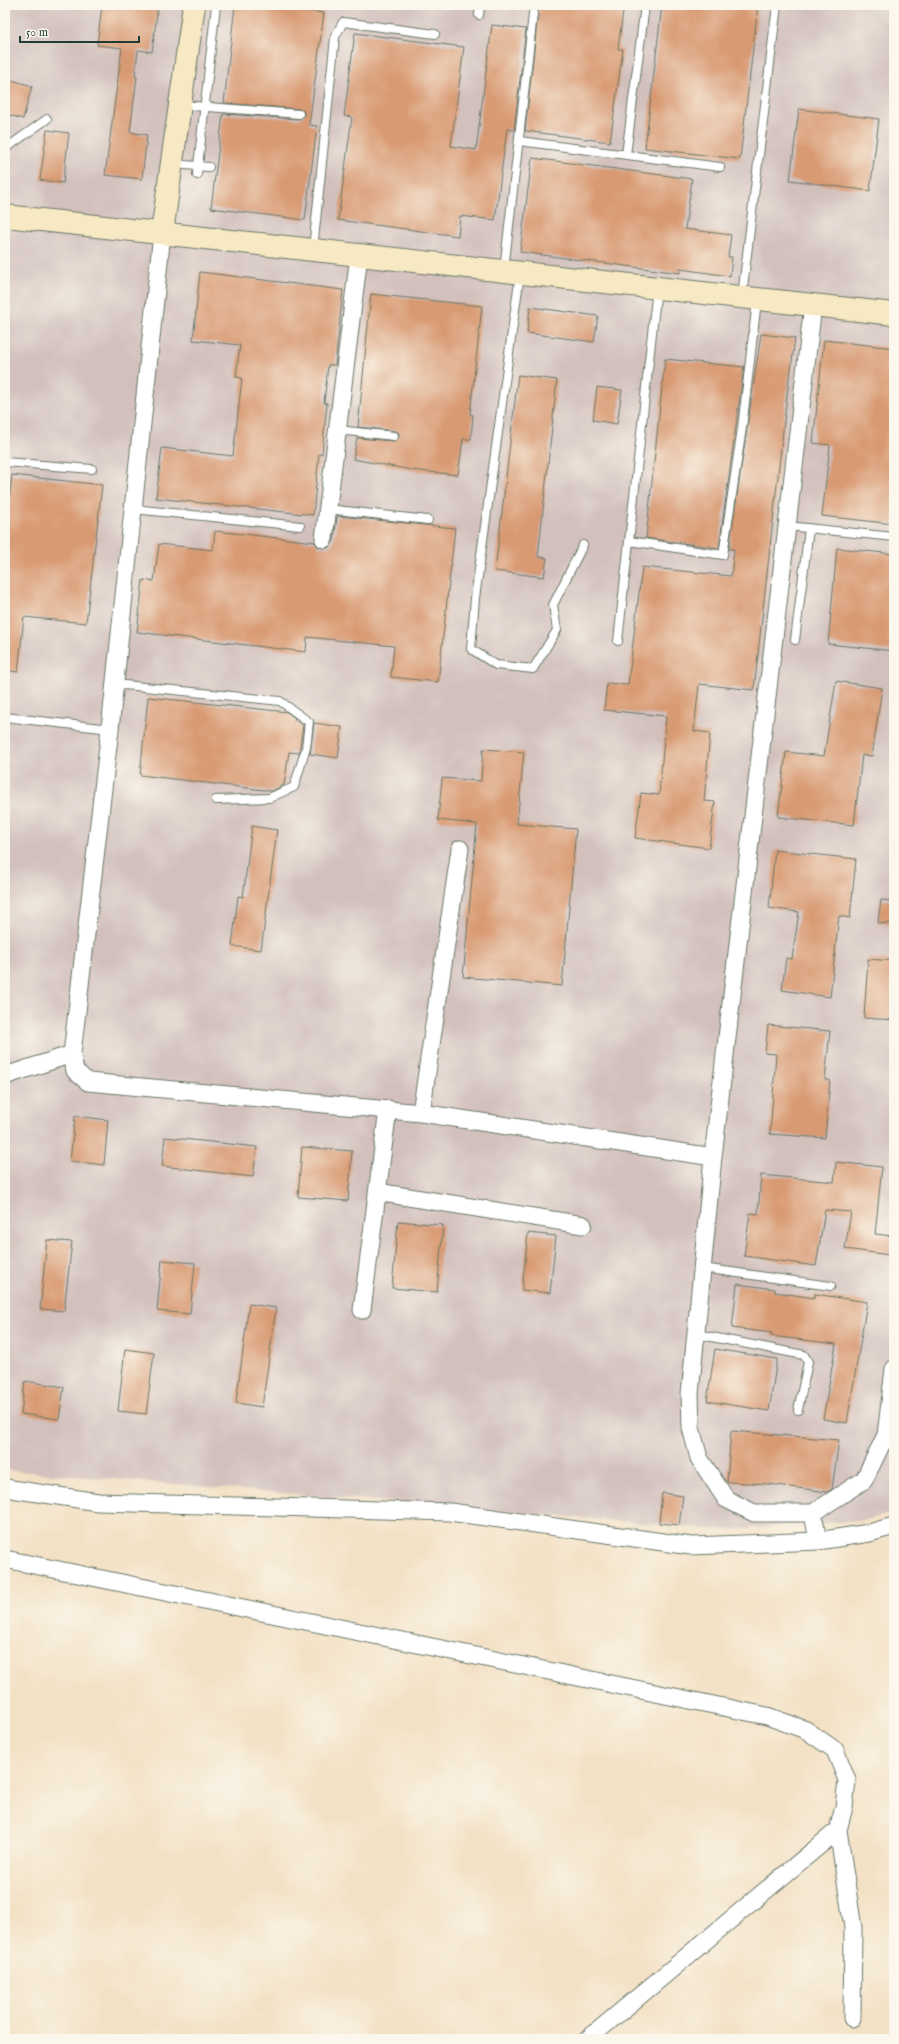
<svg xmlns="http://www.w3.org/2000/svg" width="899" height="2044" viewBox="0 0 899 2044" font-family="'IM FELL English',serif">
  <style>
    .industrial { fill: #d1c0bc }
    .building { fill: #d89a72 }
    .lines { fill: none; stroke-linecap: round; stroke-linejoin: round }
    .lane-casing { stroke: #697667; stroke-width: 10 }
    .street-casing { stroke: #697667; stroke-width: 19 }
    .secondary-casing { stroke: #697667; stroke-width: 24 }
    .lane { stroke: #fff; stroke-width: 8 }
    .street { stroke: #fff; stroke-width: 17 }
    .secondary { stroke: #f7e9c3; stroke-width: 22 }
  </style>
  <rect width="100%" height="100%" fill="#fbf7ec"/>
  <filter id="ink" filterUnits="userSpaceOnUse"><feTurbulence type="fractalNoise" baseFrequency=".025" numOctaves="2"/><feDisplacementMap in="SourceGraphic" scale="8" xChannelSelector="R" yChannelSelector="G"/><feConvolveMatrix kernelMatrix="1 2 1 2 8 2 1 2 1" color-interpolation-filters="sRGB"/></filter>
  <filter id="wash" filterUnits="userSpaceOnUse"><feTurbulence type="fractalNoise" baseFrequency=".012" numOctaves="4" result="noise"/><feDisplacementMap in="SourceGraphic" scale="16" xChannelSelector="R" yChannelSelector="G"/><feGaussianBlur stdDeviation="0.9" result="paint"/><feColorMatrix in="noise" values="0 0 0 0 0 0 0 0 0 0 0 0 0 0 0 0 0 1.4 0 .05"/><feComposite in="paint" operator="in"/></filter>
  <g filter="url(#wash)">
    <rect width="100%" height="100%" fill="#f3e1c5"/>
    <path class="industrial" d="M5,5H894V1513L865,1520L726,1530L5,1470Z"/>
    <g id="blocks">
      <path class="building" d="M102,5L158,6L152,52L138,50L135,76L137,77L130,132L147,135L142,179L105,175L122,48L97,45Z
        M235,5H260L324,13L309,125L317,126L305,220L211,208L223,114L299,119L304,115V111L299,109L224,103Z
        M539,5H624L618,49H623L610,142L525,131Z
        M662,5H758L740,159L645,148Z
        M492,25L526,29L514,130L507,129L495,220L460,216L458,236L338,220L352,117L344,116L355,33L464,47L451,146L476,150Z
        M5,78L32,86L23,119L5,114Z
        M799,109L879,119L870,191L790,180Z
        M47,130L69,133L63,183L40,180Z
        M532,158L692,179L685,229L731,235L728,257H732L730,276L680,269V273L520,252Z
        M200,272L343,290L335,365H328L324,403H327L322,454H319L313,515L156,498L162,448L233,456L242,378L236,377L240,345L193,340Z
        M371,294L482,306L470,414L473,415L471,439H463L458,475L411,470L353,459L357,438L393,441L399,437V433L395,431L358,427Z
        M530,307L598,316L594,342L527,333Z
        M761,334L795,338L790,377H789L754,690L699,684L694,731L710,733L704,801L715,802L709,848L635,838L641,793L659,795L666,716L604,710L607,683L628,685L642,567L731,576L734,549H729Z
        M824,340L894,348V524L822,516L830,445L813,443Z
        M665,359L744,367L719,548L646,538Z
        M518,375L557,380L538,557L547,558L544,577L495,571Z
        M597,387L622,390L617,424L593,420Z
        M12,475L102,485L86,623L24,617L18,672L5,670V537Z
        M337,516L455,528L438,682L391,677L394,646L307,637L306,652L137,632L143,580L154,581L159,544L213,550L215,531L315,542L318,547L328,548L334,541Z
        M837,548L894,554V651L828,644Z
        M836,681L882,688L872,756L862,755L854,825L778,817L786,752L824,756Z
        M148,697L287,712L295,718L294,720L303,725L299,753L289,752L284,785L272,791L140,775Z
        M314,723L342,727L338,758L310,754Z
        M483,749L524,752L517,824L576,829L562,986L463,977L477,824L438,820L442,778L481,781Z
        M252,826L277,830L261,950L232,946L238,896L243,897Z
        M775,850L856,859L850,918L839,916L830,997L782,990L786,958L792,959L799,912L769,908Z
        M881,900L894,901V924L878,923Z
        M868,959L894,961V1020L864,1018Z
        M768,1025L830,1031L825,1080H830L825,1138L770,1134L776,1054L765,1053Z
        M75,1116L108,1120L104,1165L70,1161Z
        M165,1137L257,1147L253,1177L162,1166Z
        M302,1147L352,1151L348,1201L298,1197Z
        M836,1162L882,1167L875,1234L892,1236L890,1255L845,1249L851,1212L825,1210L816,1266L744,1256L750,1213L758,1214L761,1175L834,1182Z
        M398,1221L443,1225L437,1292L392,1288Z
        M528,1233L556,1236L550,1293L522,1290Z
        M47,1240L72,1242L64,1311L40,1309Z
        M162,1260L195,1263L190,1314L157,1311Z
        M737,1284L775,1289V1292L814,1298L815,1294L867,1302L847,1423L823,1419L836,1344L771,1336L772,1333L732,1328Z
        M249,1304L276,1308L262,1407L236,1403Z
        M125,1349L154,1353L146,1414L118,1411Z
        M715,1349L777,1359L769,1411L707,1401Z
        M25,1381L64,1387L59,1419L21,1414Z
        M731,1431L839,1440L832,1489L827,1492L769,1484L727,1482Z
        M662,1493L683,1496L679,1525L659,1523Z"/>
    </g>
  </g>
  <g filter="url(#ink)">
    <use href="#blocks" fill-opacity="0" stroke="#697667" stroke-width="1"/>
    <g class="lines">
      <g class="lane-casing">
        <path id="lane" d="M479,15L480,5
          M181,105L299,114
          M519,141L720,167
          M5,149L47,119
          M626,155L645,5
          M173,164L209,167
          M197,175L216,5
          M313,249L335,37L343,22L435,34
          M504,270L534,5
          M520,274L475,598L471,649L496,665L533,669L557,630L553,605L583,545
          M742,296L777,5
          M337,430L394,436
          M5,462L92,469
          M133,509L300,526
          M327,509L428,520
          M787,526L894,537
          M629,541L723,555L742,428L757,301
          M795,640L809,528
          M618,641L657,288
          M115,684L280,701L309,722L306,748L294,787L269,798L216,800
          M5,717L110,729
          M702,1268L831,1286
          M696,1334L804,1355L808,1362L798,1410"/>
      </g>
      <g class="street-casing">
        <path id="street" d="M162,233L110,729L72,1054L75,1071L88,1082L421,1113L713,1157
          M813,305L713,1157L690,1394L691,1428L699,1458L726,1499L754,1513H813L864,1480L886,1435L894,1369
          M324,539L359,255
          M5,1076L72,1054
          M421,1113L460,849
          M377,1192L583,1225
          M362,1310L388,1109
          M5,1488L98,1502L450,1512L691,1546L818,1541L869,1533L894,1526
          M813,1513L818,1541
          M5,1559L767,1716L806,1730L835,1750L847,1780L844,1807L838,1830L853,1928L852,2018
          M588,2039L838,1830"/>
      </g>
      <g class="secondary-casing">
        <path id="secondary" d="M5,216L894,314
          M162,233L194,5"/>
      </g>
      <use href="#lane" class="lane"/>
      <use href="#street" class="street"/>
      <use href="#secondary" class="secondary"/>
    </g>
  </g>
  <rect width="899" height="2044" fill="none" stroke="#fbf7ec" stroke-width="20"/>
  <path d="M20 36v6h119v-6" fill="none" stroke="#1f3d34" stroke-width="2"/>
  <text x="26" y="36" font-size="12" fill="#1f3d34" stroke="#fbf7ec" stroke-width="3" paint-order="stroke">50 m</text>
</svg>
